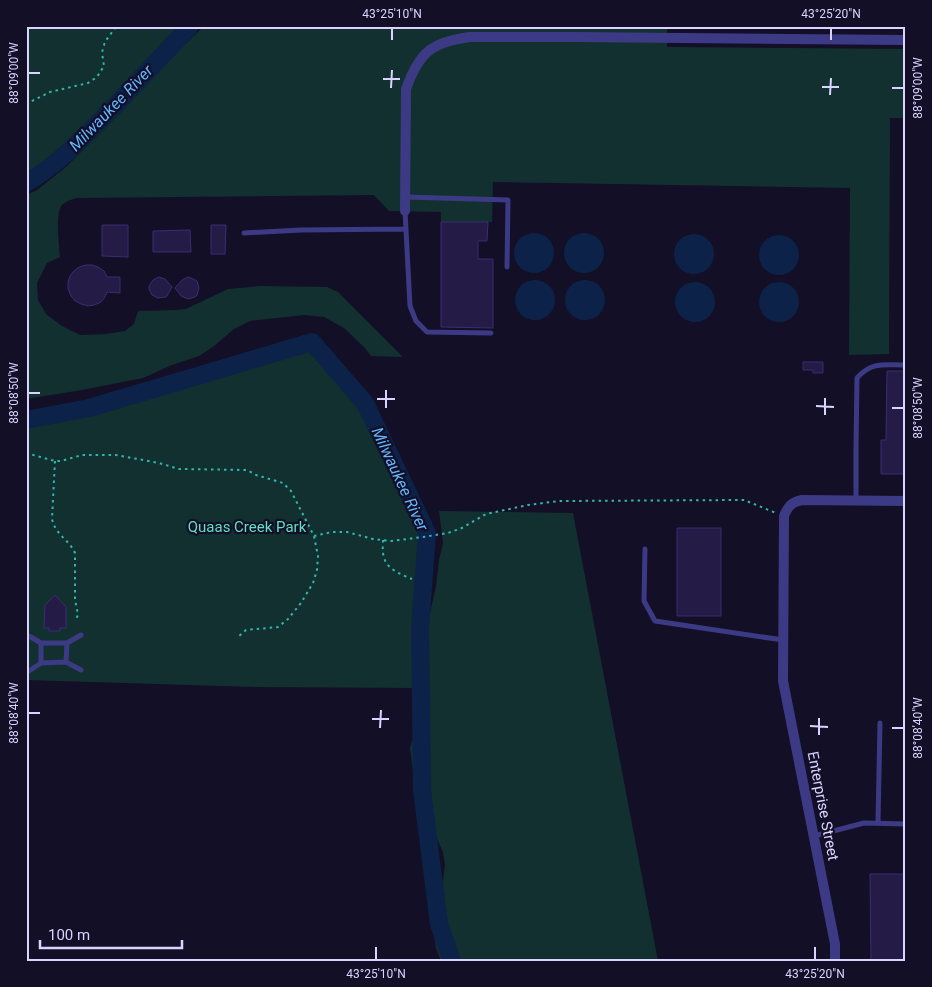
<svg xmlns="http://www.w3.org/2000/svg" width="932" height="987" viewBox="0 0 932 987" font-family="Roboto,sans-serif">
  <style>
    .green { fill: #12302f }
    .water { fill: #0c2248 }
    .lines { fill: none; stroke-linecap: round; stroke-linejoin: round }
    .river { stroke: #0c2248; stroke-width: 18 }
    .building { fill: #241b47; stroke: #3b2d73 }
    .path { stroke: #2fb8b0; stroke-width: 2; stroke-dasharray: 2.5 4; stroke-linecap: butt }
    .service { stroke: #3d3a85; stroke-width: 5 }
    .minor { stroke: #3d3a85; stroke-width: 10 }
    .ticks { fill: none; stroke: #d9d4ff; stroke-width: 2 }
    .labels { text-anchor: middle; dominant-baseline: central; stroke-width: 4.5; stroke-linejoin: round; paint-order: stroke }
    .park-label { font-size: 15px; fill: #5fe0c0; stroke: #130f26 }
    .street-label { font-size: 15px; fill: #d9d4ff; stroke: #130f26 }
    .water-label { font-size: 16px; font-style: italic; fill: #62b6ff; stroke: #130f26 }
    .neatline { fill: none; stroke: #d9d4ff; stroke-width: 2 }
    .ticks-label { font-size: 12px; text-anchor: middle; fill: #d9d4ff }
  </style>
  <rect width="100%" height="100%" fill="#130f26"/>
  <path class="green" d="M26,26H190C158,60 127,94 94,127C73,148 52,168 26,183Z
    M204,26H667V47L906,49V118H890L889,354L849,355L850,188L493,182L492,222H441V212L389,211L374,195L76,198C71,200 66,201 62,205C55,214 59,245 60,257L47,263L37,283L38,300L46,314L62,326L80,335L106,334L125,331L134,324L138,311L177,310L186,309L228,289L260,286L327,287L338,292L403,357L371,356L365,348L344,328L324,317L304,315L250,321L234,329L214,346L199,356L172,365L143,378L82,390L26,399V195L37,190L67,166L122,111L171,58Z
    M312,342L365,403L427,533L423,631L429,617L436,586L439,560L443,543L439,511L573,513L658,961H441L436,948L432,922L433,903L443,881L445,865L443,852L431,826L418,787L414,779L410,748L416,726V688L255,687L26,680V420L89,408Z"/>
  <path class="water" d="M564 253a20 20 0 1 1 40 0a20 20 0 1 1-40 0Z
    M514 253a20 20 0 1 1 40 0a20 20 0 1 1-40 0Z
    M674 254a20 20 0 1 1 40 0a20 20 0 1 1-40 0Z
    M759 255a20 20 0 1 1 40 0a20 20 0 1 1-40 0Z
    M515 300a20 20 0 1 1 40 0a20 20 0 1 1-40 0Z
    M565 300a20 20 0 1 1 40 0a20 20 0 1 1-40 0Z
    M675 302a20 20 0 1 1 40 0a20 20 0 1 1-40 0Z
    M759 302a20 20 0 1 1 40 0a20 20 0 1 1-40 0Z"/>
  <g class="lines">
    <path class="river" d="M26,183C52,168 73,148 94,127C127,94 158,60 190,26
      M26,420L89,408L312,342L365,403L427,533L420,627L422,790L439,924L452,961"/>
  </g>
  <path class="building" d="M441,222H488L487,241H478V259H493V328L441,327Z
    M102,225H128V257L102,256Z
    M211,225H226L225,254H211Z
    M190,230L191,252H153V231Z
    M86,265H92L98,267L104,271L107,277H120V293L107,292L105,297L101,302L94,305L88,306L81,304L75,301L71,296L68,289V282L70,276L74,271L79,267Z
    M159,277L165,279L172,287L168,294L166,297L158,298L152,295L149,289V286L153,280Z
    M188,277L191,278L197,281L199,288L197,295L195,297L188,299L181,296L175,288L182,280Z
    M803,362H823V373H813V370H803Z
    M887,371H906V474H881V440H886Z
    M677,528H721V616H677Z
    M55,595L66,607V628H60V631H49V628H44L45,605Z
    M870,874H906V961H871Z"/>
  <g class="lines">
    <path class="path" d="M26,104L50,92L88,83L97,77L104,66C103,59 101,51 104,45C106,38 113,33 116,26
      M26,453L55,461H61L82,455H116L159,463L179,469L247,470L256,475L283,483L291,491L314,536L318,556L317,570L313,583L301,603L288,619L278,627L246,630L238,637
      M55,461L52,519C56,536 68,538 75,553V599L78,615L75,621
      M314,536L332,532H347L373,539L391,541L423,537L448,533L462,528L486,514L528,505L559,501L744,500L776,513
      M383,540C383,546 382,552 384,557C386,569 402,575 412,579"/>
    <path class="service" d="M406,197L508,200L507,267
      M405,211L410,306L416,321L427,332L491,333
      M244,233L301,230L406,229
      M856,501V447L857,378C872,361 885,365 906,365
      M645,549L644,601L655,621L783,640
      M29,636L41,643H67L81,635
      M66,662L67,643
      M41,663V643
      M29,671L41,663L66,662L81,670
      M878,823L880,723
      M814,836L864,823L906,824"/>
    <path class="minor" d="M405,211L406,89C419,53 431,42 470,37H575L906,40
      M835,961V944L783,681L784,516C788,506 792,502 802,500L906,501"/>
  </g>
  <path class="ticks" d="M392,40V28M831,40V28M28,73H40M383,79H400M822,87H839M391,88L392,70M892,88H904M830,95L831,78M28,393H40M377,399H395M816,406L834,407M386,408V390M892,408H904M825,415V398M28,713H40M372,719H389M810,726L828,727M380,728L381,710M892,728H904M819,735V718M376,960V947M815,960V947"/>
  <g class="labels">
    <g class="park-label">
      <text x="247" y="527">Quaas Creek Park</text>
    </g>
    <g class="street-label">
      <text transform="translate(823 806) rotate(79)">Enterprise Street</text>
    </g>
    <g class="water-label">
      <text transform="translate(111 108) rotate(-46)">Milwaukee River</text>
      <text transform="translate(400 479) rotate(65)">Milwaukee River</text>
    </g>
  </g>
  <rect width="932" height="987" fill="none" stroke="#130f26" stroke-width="55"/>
  <path d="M40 940v8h142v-8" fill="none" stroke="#d9d4ff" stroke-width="2.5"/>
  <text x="48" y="940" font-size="15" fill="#d9d4ff" stroke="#130f26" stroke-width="4" paint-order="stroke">100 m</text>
  <rect x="28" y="28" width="876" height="932" class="neatline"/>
  <g class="ticks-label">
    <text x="392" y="18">43°25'10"N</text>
    <text x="831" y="18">43°25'20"N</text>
    <text transform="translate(14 73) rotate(-90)" y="4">88°09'00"W</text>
    <text transform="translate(918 88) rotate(-90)" y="4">88°09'00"W</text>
    <text transform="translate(14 393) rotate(-90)" y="4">88°08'50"W</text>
    <text transform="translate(918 408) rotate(-90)" y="4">88°08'50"W</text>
    <text transform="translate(14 713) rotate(-90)" y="4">88°08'40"W</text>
    <text transform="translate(918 728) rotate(-90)" y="4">88°08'40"W</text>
    <text x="376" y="978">43°25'10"N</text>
    <text x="815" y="978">43°25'20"N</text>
  </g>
</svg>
